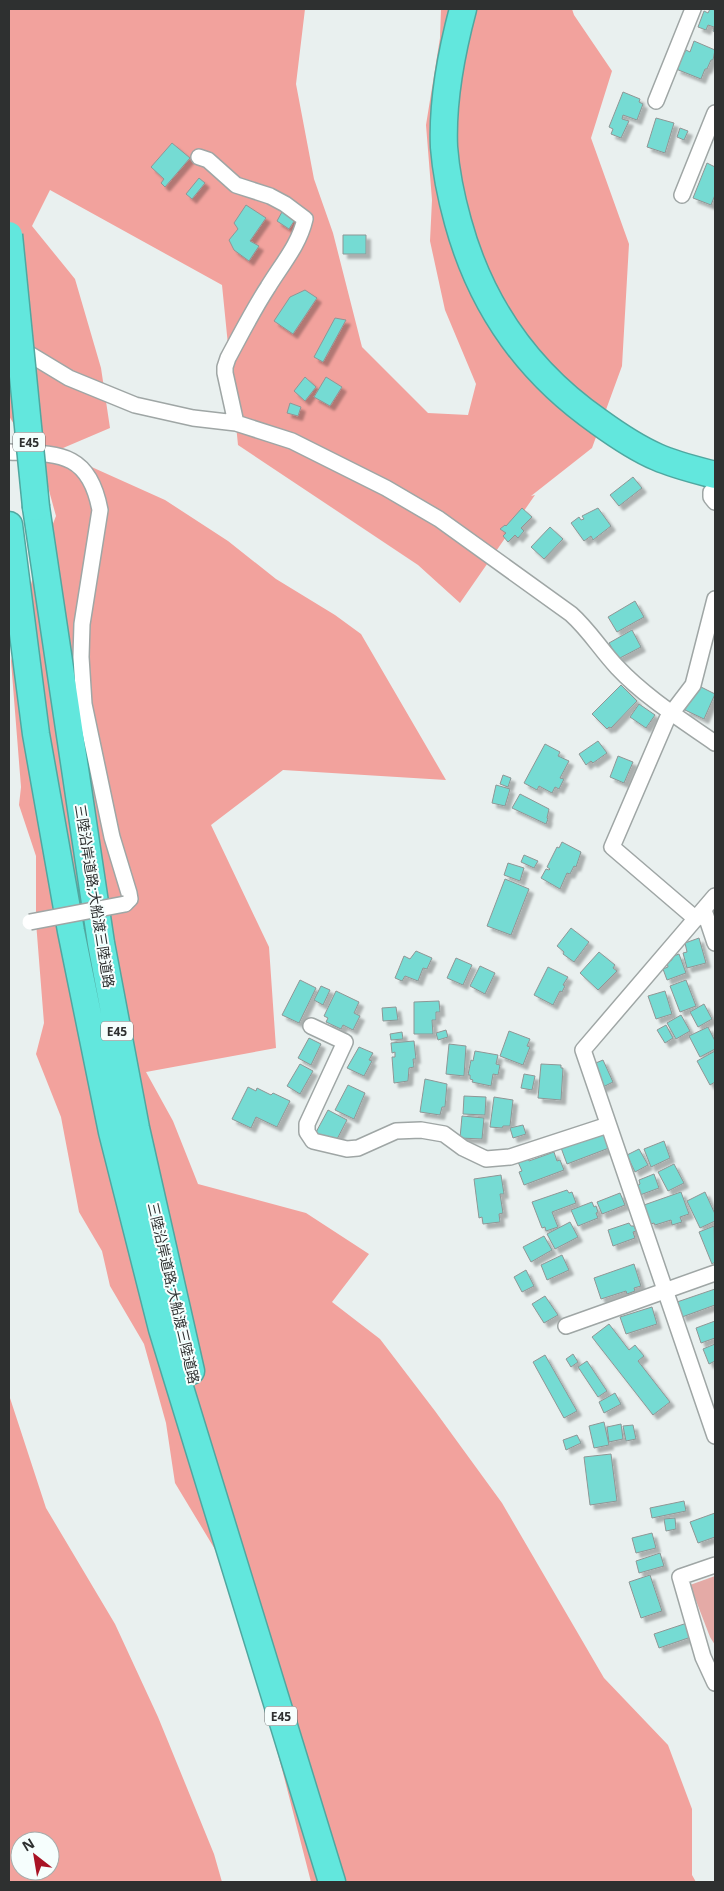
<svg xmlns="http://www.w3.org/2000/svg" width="724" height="1891" viewBox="0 0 724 1891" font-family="'Open Sans','Noto Sans JP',sans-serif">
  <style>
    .green { fill: #e4aaa6 }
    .forest { fill: #f2a29d; fill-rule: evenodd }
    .building { fill: #75dbd3; stroke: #8f9695; filter: url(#shadow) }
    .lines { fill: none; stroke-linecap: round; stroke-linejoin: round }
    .minor-casing { stroke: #9fa6a5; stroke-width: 18 }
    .motorway-casing { stroke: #50a7a0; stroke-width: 29 }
    .minor { stroke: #fff; stroke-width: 15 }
    .motorway { stroke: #62e7dd; stroke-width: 26 }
    .minor-bridge-casing { stroke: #9fa6a5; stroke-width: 18; stroke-linecap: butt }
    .motorway-bridge-casing { stroke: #50a7a0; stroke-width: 29; stroke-linecap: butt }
    .minor-bridge { stroke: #fff; stroke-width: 15 }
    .motorway-bridge { stroke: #62e7dd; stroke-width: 26 }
    .labels { text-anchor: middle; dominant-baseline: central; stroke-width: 4; stroke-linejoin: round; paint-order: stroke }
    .shield { fill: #f6fefd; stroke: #6a6e6e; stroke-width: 1 }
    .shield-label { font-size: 12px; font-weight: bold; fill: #2e3030 }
    .street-label { font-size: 14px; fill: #2e3030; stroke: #f6fefd }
  </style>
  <defs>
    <filter id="shadow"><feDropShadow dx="4.5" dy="4.5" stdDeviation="1" flood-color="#0004"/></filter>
  </defs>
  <rect width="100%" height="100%" fill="#e9f0ef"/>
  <path class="green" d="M715,1576V1645L710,1637L690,1585Z"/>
  <path class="forest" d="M9,9H305L296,84L314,179L333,233L362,347L428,413L468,415L476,384L445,310L430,241L432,200L426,125L440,38L441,9H572L574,15L612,71L591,138L629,244L622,366L592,448L531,496L535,495L460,603L418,565L238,445L222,285L50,190L32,226L75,279L101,368L110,428L56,451L165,500L228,541L276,579L335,615L361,634L446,780L283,770L211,825L269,947L276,1048L146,1072L173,1121L198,1184L306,1213L369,1254L332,1302L380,1339L435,1411L502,1503L604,1678L668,1745L692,1809V1875L696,1882H311L283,1773L249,1649L216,1551L175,1483L166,1423L144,1344L110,1286L102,1251L79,1212L61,1117L36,1054L44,1023L36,922V856L19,805L21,787L11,661L35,569L56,516L45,476L9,416Z
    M9,1395L46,1508L115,1624L158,1717L214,1854L222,1882H9ZM20,1841H50V1871H20Z"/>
  <path class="building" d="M710,9L715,10V32L713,31L714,27L708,25L706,30L698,27L704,11L708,13Z
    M694,41L715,50L713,60H711L707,69H705L701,79L676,69L686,50L690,52Z
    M623,92L640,99L639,102L643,104L637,120L623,115L622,119L629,121L621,138L611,134L613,129L609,127Z
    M656,118L674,123L665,153L647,147Z
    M680,128L688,131L684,140L677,137Z
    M172,143L190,158L165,187L161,183L164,179L151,167Z
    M707,163L715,167V195L711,205L693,198Z
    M199,178L205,183L192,199L186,194Z
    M246,205L266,218L250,241L259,246L249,261L234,250L229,240L238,229L234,223Z
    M283,210L296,218L289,229L277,221Z
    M343,235H366V254H343Z
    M305,290L317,298L293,334L274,321L290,297Z
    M335,318L346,320L323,362L314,357Z
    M305,377L316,387L305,401L294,391Z
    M326,377L342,387L330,406L314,397Z
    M290,403L301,407L298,416L287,413Z
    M633,477L642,488L619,506L610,495Z
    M522,508L532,517L521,528L524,531L518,538L515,535L508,542L503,536L506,533L500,529L505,525L506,526Z
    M598,508L611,526L593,540L591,536L584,541L571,523L579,517L581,520L584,519L582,516Z
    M550,527L563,539L544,559L531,547Z
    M635,601L644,617L617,632L608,617Z
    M632,630L641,647L618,659L609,643Z
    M621,685L637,701L611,728L609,727L607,729L592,714Z
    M697,685L715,694L704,719L685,710Z
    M639,704L655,715L646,728L630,717Z
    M598,741L607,753L593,763L591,761L586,765L579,754Z
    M545,744L560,752L558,756L569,761L560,778L564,779L559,789L555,787L552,793L539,786L537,790L524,783Z
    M618,756L633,762L624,783L610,777Z
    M503,775L511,778L508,787L500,784Z
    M496,785L510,789L505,806L492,803Z
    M520,794L549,809L547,818L548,819L546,824L512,808Z
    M562,842L581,852L576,867L574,866L570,874L567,873L560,889L541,878L546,869L549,870L550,869L547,867L557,847L559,848Z
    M524,855L538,861L534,868L521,862Z
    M508,863L524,868L520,881L504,875Z
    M505,879L529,889L511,935L487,926Z
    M571,928L589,942L574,962L563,954L564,952L557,946Z
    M699,938L706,963L687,968L683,953L687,952L685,943Z
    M416,951L432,958L427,969L423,968L418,981L405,976L402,981L395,978L404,956L410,959Z
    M599,952L615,965L613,968L617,971L598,990L580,973Z
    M679,954L686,973L667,980L663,969L668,967L667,962L672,960L671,957Z
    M456,958L472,965L463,985L447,978Z
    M480,966L495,973L485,994L470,986Z
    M548,967L568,977L563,985L565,986L562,992L560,991L553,1005L534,995Z
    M300,980L316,988L299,1023L282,1015Z
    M686,980L696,1006L680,1012L670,986Z
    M321,986L330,990L323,1005L314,1000Z
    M336,991L359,1002L354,1013L360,1016L353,1030L343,1025L341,1029L326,1022L328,1018L324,1016Z
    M665,991L672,1014L656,1019L648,996Z
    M439,1001L440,1012H436V1020H432L433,1034H414V1002Z
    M704,1004L712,1019L698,1027L690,1012Z
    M396,1007L398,1020L383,1021L382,1008Z
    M681,1015L690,1031L676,1039L667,1023Z
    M666,1025L673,1038L665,1043L657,1030Z
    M708,1027L715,1041V1049L700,1057L689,1036Z
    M446,1030L448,1037L438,1040L436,1033Z
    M509,1031L530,1039L527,1046L530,1047L523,1065L500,1056Z
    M402,1032L403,1039L391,1040L390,1034Z
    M309,1038L321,1044L311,1065L298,1058Z
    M414,1041L416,1059H413L414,1067L409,1068L408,1081L394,1083L392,1057H395V1052L392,1053L391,1043Z
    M449,1044L466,1046L464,1076L446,1074Z
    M359,1047L373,1053L369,1060L372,1061L364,1076L347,1068Z
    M475,1051L498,1055L496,1064L500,1065L498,1075L493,1074L491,1086L472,1082L473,1080L470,1079V1075H468L471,1060L473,1061Z
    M715,1051V1082L710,1085L697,1061Z
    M603,1060L613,1082L601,1088L591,1065Z
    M300,1064L313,1071L300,1094L287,1086Z
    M541,1064L561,1065V1068H563L561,1100L538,1098Z
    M524,1074L535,1076L532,1090L521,1088Z
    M425,1079L447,1084L445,1107H442L440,1115L420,1112Z
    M348,1085L365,1093L354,1119L335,1110Z
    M248,1087L256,1091L257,1088L271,1095L273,1093L290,1101L277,1127L256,1117L251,1128L232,1119Z
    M464,1096L486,1097L485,1115L463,1114Z
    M494,1097L513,1100L510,1126H503L502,1128L490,1127Z
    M328,1110L347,1120L334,1145L315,1134Z
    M462,1116L484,1118L482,1139L460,1138Z
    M523,1125L526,1134L513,1138L510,1128Z
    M603,1130L609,1148L567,1164L560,1145Z
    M664,1141L670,1158L651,1167L644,1149Z
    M639,1149L648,1165L635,1172L627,1155Z
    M554,1152L557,1161L560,1160L564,1170L524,1185L519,1172L522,1171L518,1162L528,1158L529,1161Z
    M674,1164L684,1183L668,1191L658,1172Z
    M654,1174L659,1188L640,1195L637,1186L640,1184L639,1180Z
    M501,1175L504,1194H500L503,1213L499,1214L500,1222L483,1224L482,1217L479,1218L474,1179Z
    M567,1190L569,1193L572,1192L576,1203L552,1212L558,1227L546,1231L545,1227L542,1228L532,1202Z
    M681,1192L689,1214L680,1217L682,1222L672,1225L671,1220L655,1225L654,1223L651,1224L644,1205Z
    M705,1192L715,1214V1221L700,1228L687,1201Z
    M620,1193L625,1205L602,1214L597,1202Z
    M592,1202L594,1207L596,1206L598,1212L596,1213L598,1218L578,1226L571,1210Z
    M570,1222L578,1237L555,1249L547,1234Z
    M629,1223L631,1226H634L636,1231L633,1232L635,1238L613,1246L608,1230Z
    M714,1226L715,1262L712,1264L699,1232Z
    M544,1236L552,1250L531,1262L523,1247Z
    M562,1255L569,1270L547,1280L541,1265Z
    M634,1264L641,1286L634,1288L635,1291L627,1294L626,1291L601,1299L594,1278Z
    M526,1270L534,1286L522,1292L514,1277Z
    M715,1289V1305L682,1317L677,1302Z
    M545,1296L558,1315L544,1323L532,1304Z
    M652,1307L657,1324L626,1334L620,1317Z
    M715,1321V1338L701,1343L696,1328Z
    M609,1324L629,1350L635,1345L644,1356L638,1361L670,1402L653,1415L592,1337Z
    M715,1344V1361L709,1364L703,1349Z
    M573,1354L578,1362L571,1367L566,1359Z
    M545,1355L577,1411L564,1418L533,1362Z
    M587,1361L607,1391L598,1397L578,1367Z
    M615,1393L621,1404L604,1413L599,1402Z
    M604,1422L609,1445L594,1448L589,1426Z
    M621,1424L623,1439L609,1442L607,1427Z
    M633,1425L636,1439L626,1441L623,1426Z
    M577,1435L581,1443L566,1450L563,1440Z
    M611,1454L617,1501L590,1505L584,1457Z
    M684,1501L686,1511L652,1518L650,1508Z
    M715,1513V1537L698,1543L690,1522Z
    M675,1518L676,1529L666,1531L664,1519Z
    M652,1533L656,1548L636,1553L632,1538Z
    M660,1553L664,1566L639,1573L636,1561Z
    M650,1575L662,1611L641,1618L629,1582Z
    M687,1623L691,1637L659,1648L654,1634Z"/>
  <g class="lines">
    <g class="minor-casing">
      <path id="minor" d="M656,101L693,9
        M199,157L208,160L236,185L270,196L285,204L305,219C299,245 282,264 268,287C253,310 241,334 228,358L225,367V373L236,423
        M682,195L715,113
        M16,346L69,378L135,405L193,418L236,423L292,441L386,488L439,519L571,614C589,630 601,650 617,667C645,697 682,720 715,743
        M9,452C58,454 89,451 100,510L82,624L81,657L84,704L112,837L129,893L130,899L125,904
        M711,492V497L715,502
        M715,896L583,1050L715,1436
        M704,910L715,943
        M696,919L612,847L667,719L693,685L715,599
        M311,1026L345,1042L307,1124V1132L313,1141L347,1149L358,1148L396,1131L421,1130L444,1134L463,1148L486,1159L510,1157L608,1125
        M566,1326L715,1273
        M715,1565L680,1577L703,1657L715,1683"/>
    </g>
    <g class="motorway-casing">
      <path id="motorway" d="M463,9C451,54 442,100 444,147C446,173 451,197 458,222C481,306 527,372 599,422C617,435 636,448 657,457C675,465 696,470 715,475
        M36,507L101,943L136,1128L191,1371
        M9,525L36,734L71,931L112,1132L162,1329L332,1882"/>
    </g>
    <use href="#minor" class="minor"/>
    <use href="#motorway" class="motorway"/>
    <g class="minor-bridge-casing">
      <path id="minor-bridge" d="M30,922L125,904"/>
    </g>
    <g class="motorway-bridge-casing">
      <path id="motorway-bridge" d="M9,235L36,507"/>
    </g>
    <use href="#minor-bridge" class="minor-bridge"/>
    <use href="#motorway-bridge" class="motorway-bridge"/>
  </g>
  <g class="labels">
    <g class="shield">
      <rect x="13" y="432.5" width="32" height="19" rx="4"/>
      <rect x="101" y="1021.5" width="32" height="19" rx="4"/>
      <rect x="265" y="1706.5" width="32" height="19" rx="4"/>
    </g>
    <g class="shield-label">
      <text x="29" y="442">E45</text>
      <text x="117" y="1031">E45</text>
      <text x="281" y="1716">E45</text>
    </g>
    <g class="street-label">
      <text transform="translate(95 896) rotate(81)">三陸沿岸道路;大船渡三陸道路</text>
      <text transform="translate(174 1293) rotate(77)">三陸沿岸道路;大船渡三陸道路</text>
    </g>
  </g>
  <rect width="724" height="1891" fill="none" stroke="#2e3030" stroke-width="20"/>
  <g transform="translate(35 1856) rotate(329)"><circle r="24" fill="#f6fefd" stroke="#a6acab"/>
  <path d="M0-4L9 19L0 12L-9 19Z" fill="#a91325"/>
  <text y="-8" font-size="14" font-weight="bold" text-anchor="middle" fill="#2e3030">N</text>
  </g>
</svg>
